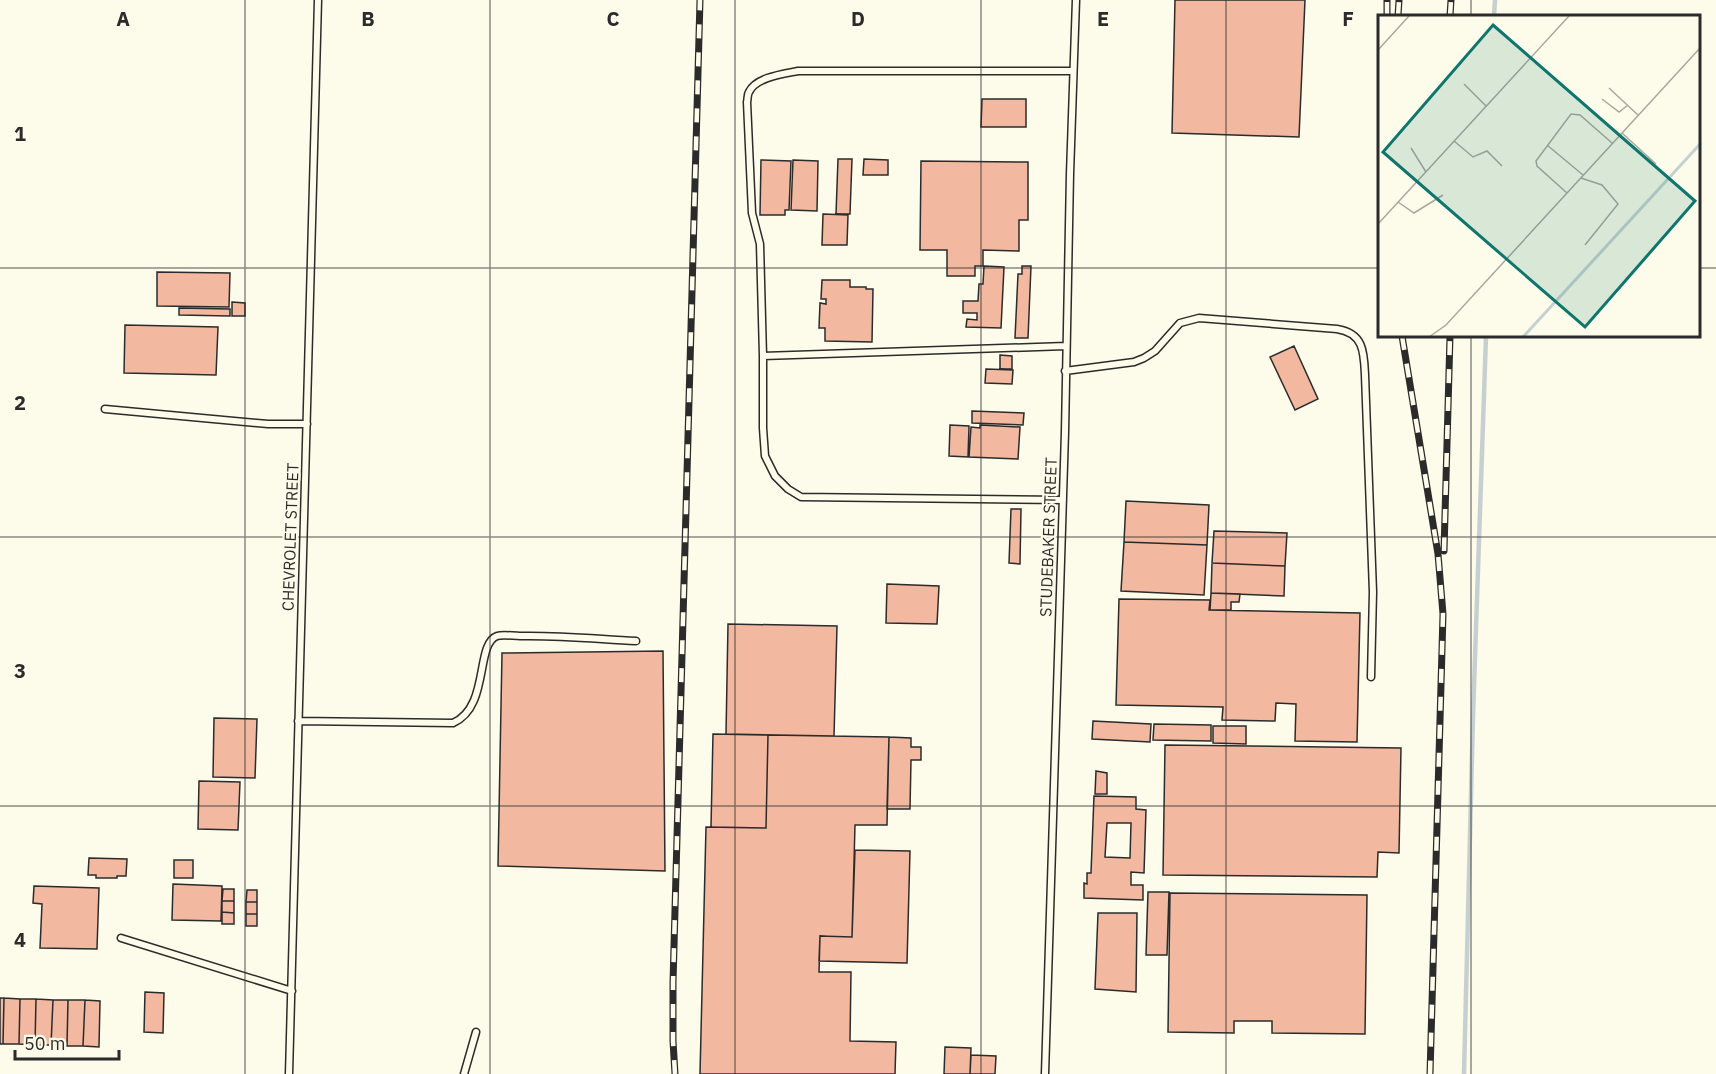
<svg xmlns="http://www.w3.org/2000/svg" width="1716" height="1074" viewBox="0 0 1716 1074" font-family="'IBM Plex Sans',sans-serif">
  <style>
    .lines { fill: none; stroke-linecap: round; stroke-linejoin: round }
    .stream { stroke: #c7d0d0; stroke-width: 4.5 }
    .building { fill: #f2b8a0; stroke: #2b2b2b; stroke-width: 1.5; fill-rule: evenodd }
    .lane-casing { stroke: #2b2b2b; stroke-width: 9 }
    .lane { stroke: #fdfbea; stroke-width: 6 }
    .rail-casing { stroke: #2b2b2b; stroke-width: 7 }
    .rail { stroke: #fdfbea; stroke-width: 4.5; stroke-dasharray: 14; stroke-linecap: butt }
    .grid { fill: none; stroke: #2b2b2b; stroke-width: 1.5; stroke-opacity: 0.55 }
    .labels { text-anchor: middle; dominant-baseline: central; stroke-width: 4.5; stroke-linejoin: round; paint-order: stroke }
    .street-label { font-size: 16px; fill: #2b2b2b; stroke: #fdfbea }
    .inset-river { fill: none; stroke: #c7d0d0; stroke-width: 3 }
    .inset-road { fill: none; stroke: #a9a89e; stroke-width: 1.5 }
    .view { fill: #0f766e; fill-opacity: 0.15; stroke: #0f766e; stroke-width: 3 }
    .inset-edge { fill: none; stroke: #2b2b2b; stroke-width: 3 }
    .grid-label { font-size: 20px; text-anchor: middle; font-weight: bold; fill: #2b2b2b; stroke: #fdfbea; stroke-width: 4.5; stroke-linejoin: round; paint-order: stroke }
  </style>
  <rect width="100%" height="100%" fill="#fdfbea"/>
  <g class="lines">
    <path class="stream" d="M1494,16L1495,0
      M1464,1074L1473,716L1486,336"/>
  </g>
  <path class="building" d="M1175,0H1305L1299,137L1172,133Z
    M982,99H1026V127H981Z
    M838,159H852L850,214H836Z
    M864,159L888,160V175H863Z
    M761,160L791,161L789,210H785V215H760Z
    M793,160L818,161L817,211L791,210Z
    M921,161L1028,162V220H1019V251L983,250V266H975V276H947V250H920Z
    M823,214L848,215L847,245H822Z
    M984,266L1004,267L1001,328L966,327L967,319L977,320V313H963V301H978L979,284H983Z
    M1022,266H1031L1028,338H1015L1018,274H1022Z
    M157,272L230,273L229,307L157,306Z
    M822,280H850V287H866V289H873L872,342L825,341V328H819L820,303L826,304V299H821Z
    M232,302L245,303V316H232Z
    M179,308L230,309V316L179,315Z
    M125,325L218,327L216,375L124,373Z
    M1294,346L1318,399L1295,410L1270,357Z
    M1000,355L1012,356V369H1000Z
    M986,369L1013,370L1012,384L985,383Z
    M972,411L1024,413L1023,425L972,423Z
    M950,425L969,426L968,457L949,456Z
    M980,425L1020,427L1018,459L969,457L971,427L980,428Z
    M1126,501L1209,505L1207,545L1124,542Z
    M1011,509H1021L1020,564L1009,563Z
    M1214,531L1287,533L1285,566L1212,563Z
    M1124,542L1207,545L1204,595L1121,591Z
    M1212,563L1285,566L1284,596L1211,593Z
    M887,584L939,586L937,624L886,623Z
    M1211,593L1240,594L1239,602H1231V610H1210Z
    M1119,599L1210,600L1209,610L1360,613L1357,742L1295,741L1296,704L1276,703L1275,721L1222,720L1223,707L1116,705Z
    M728,624L837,626L834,736L726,734Z
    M663,651L665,871L498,866L502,653Z
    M214,718L257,719L255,778L213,777Z
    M1093,721L1151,724L1150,742L1092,739Z
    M1154,724L1211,725V741L1153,740Z
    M1213,726H1246V744L1213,743Z
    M713,734L768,735L766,828L711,827Z
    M768,735L889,737L887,825H855L852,937L820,936L819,972H851L850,1041L896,1042L895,1074H700L706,827L766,828Z
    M889,737L911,738V747H921V760H911L910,809H887Z
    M1165,745L1401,748L1399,853L1378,852L1377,877L1163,875Z
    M1096,771L1107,773V794H1095Z
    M199,781L240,782L238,830L198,829Z
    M1094,796L1136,797V809L1146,810L1144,873L1131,872V885H1143V900L1084,898V883L1087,884V873H1091ZM1107,823H1131L1130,858L1105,857Z
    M855,850L910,851L907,963L819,961L820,936L852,937Z
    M89,858L127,859L126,876H117V878H96V875H88Z
    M174,860H193V878H174Z
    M173,884L222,886L221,921L172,920Z
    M34,886L99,888L97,949L40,948L42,904L33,903Z
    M223,889H234V901H222Z
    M247,890H257V902H246Z
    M1148,892H1169L1167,955H1146Z
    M1170,893L1367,895L1365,1034L1272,1033V1021H1234V1033L1168,1032Z
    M222,901H234V913L222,912Z
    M246,902H257V914H246Z
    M222,912L234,913V924H222Z
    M1098,913H1137L1136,992L1095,989Z
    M246,914H257V926H246Z
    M145,992L164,993L163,1033L144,1032Z
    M0,998H4L3,1044H0Z
    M4,998L20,999L19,1044H3Z
    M20,999H36L35,1045L19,1044Z
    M36,999L53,1000L51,1045H35Z
    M53,1000H68L67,1046L51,1045Z
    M68,1000H85L83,1046H67Z
    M85,1000L100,1001L99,1047L83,1046Z
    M945,1047L971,1048L970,1074H944Z
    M971,1055L996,1056L995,1074H970Z"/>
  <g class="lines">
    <g class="lane-casing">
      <path id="lane" d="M763,356L1066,346
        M1065,371L1134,362L1144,358L1155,351L1180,323L1199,318L1337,329C1364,333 1364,353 1365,375L1373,592L1371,677
        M105,409L268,424H307
        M1063,500L801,497L788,489L775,476L765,456L763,428V356L760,244L752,213L747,102C748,99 747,95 749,92C756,77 783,74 798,71H1073
        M298,721L453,723C490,707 475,644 497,636C503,634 513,636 520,636C558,635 597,639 636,641
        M121,938L292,991
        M289,1074L318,0
        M464,1074L476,1032
        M1045,1074L1065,432L1070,174L1076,0"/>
    </g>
    <use href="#lane" class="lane"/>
    <g class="rail-casing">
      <path id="rail" d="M1387,16V0
        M1398,16L1399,0
        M1450,16L1451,0
        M1402,336L1438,554L1443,614L1430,1074
        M1444,551L1450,336
        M675,1074L673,1041V983L700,0"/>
    </g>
    <use href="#rail" class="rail"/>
  </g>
  <path class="grid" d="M245,0V1074M490,0V1074M735,0V1074M981,0V1074M1226,0V1074M1471,0V16M0,268H1380M1700,268H1716M1471,336V1074M0,537H1716M0,806H1716"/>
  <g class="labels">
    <g class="street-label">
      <text transform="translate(290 537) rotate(-88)">CHEVROLET STREET</text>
      <text transform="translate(1048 537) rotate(-88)">STUDEBAKER STREET</text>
    </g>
  </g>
  <g transform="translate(1378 15)">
    <rect width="322" height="322" fill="#fdfbea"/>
    <path class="inset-river" d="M145,322L323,128"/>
    <path class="inset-road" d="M0,35L31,1M86,69L108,91M231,73L260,100M224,84L241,97L250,90M244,118L278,149M76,126L95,142L109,136L124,151M169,130L205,160M33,133L48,157M203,163L224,170L240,189L207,230M189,178L159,151L158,146L193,99L202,100L234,128M20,187L36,198L65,180M0,209L191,1M51,322L68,310L323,32"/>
    <path class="view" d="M115,10L317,186L207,312L5,137Z"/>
    <rect width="322" height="322" class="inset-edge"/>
  </g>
  <g class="grid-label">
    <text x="123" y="26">A</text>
    <text x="368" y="26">B</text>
    <text x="613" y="26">C</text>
    <text x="858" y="26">D</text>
    <text x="1103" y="26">E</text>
    <text x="1348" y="26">F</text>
    <text x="20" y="141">1</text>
    <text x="20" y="410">2</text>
    <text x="20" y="678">3</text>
    <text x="20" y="947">4</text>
  </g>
  <path d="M15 1050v9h104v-9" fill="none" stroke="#2b2b2b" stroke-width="3"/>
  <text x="24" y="1050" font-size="18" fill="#2b2b2b" stroke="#fdfbea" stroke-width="4.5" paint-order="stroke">50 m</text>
</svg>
